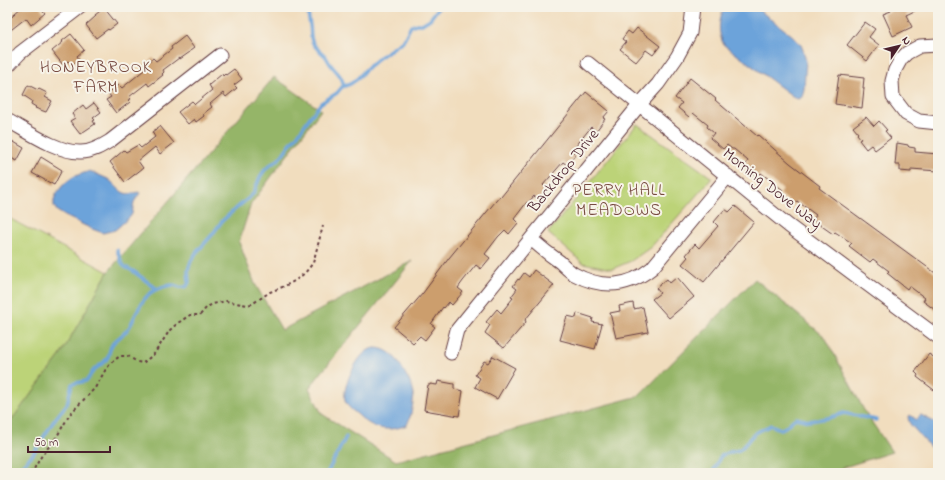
<svg xmlns="http://www.w3.org/2000/svg" width="945" height="480" viewBox="0 0 945 480" font-family="'Indie Flower',sans-serif">
  <style>
    .green { fill: #bcd378; stroke: #837952 }
    .forest { fill: #95b568; stroke: #706a4a }
    .water { fill: #6ca3da; stroke: #5b6182 }
    .lines { fill: none; stroke-linecap: round; stroke-linejoin: round }
    .stream { stroke: #6ca3da; stroke-width: 3.5 }
    .building { fill: #cc9e6d }
    .minor-casing { stroke: #633c41; stroke-width: 15 }
    .path { stroke: #633c41; stroke-width: 2; stroke-dasharray: 3 3; stroke-linecap: butt }
    .minor { stroke: #fff; stroke-width: 13 }
    .labels { text-anchor: middle; dominant-baseline: central; stroke-width: 4; stroke-linejoin: round; paint-order: stroke }
    .street-label { font-size: 16px; fill: #4a1f2b; stroke: #f7f3e8 }
    .neighbourhood-label { font-size: 17px; letter-spacing: 1px; fill: #784b42; stroke: #f7f3e8 }
  </style>
  <rect width="100%" height="100%" fill="#f7f3e8"/>
  <filter id="ink" filterUnits="userSpaceOnUse"><feTurbulence type="fractalNoise" baseFrequency=".025" numOctaves="2"/><feDisplacementMap in="SourceGraphic" scale="8" xChannelSelector="R" yChannelSelector="G"/><feConvolveMatrix kernelMatrix="1 2 1 2 8 2 1 2 1" color-interpolation-filters="sRGB"/></filter>
  <filter id="wash" filterUnits="userSpaceOnUse"><feTurbulence type="fractalNoise" baseFrequency=".012" numOctaves="4" result="noise"/><feDisplacementMap in="SourceGraphic" scale="16" xChannelSelector="R" yChannelSelector="G"/><feGaussianBlur stdDeviation="0.9" result="paint"/><feColorMatrix in="noise" values="0 0 0 0 0 0 0 0 0 0 0 0 0 0 0 0 0 1.4 0 .05"/><feComposite in="paint" operator="in"/></filter>
  <g filter="url(#wash)">
    <rect width="100%" height="100%" fill="#f1ddbe"/>
    <path class="green" d="M637,124L712,178L651,247L631,261L612,269L583,263L548,233Z
      M7,217L108,272L60,356L7,426Z"/>
    <path class="forest" d="M274,77L321,110L251,204L239,242L255,284L282,330L412,261L309,388L322,414L396,461L639,396L755,279L825,337L865,412L892,452L841,468L836,473H7V426L60,356L108,272Z"/>
    <path class="water" d="M724,7H755L793,36L801,45L803,50L806,61L804,89L802,97L799,99L795,98L724,45C717,32 719,20 724,7Z
      M90,171C96,174 102,176 108,179C120,188 121,198 138,192L140,193L134,202L132,214L130,217L115,230L103,233L92,229L65,216L57,211L54,206C54,204 54,202 54,200C56,191 67,180 75,176C80,174 85,173 90,171Z
      M376,348C392,349 399,362 406,375C408,379 412,384 413,389C415,398 411,417 407,425C387,433 372,429 357,414C352,410 347,407 345,400C342,387 356,358 367,351C370,349 372,348 376,348Z
      M910,415L917,420L920,415H921L938,424V456L910,424L908,418Z"/>
    <g class="lines">
      <path class="stream" d="M309,7C307,14 309,19 310,25C311,30 310,36 312,41C314,48 322,52 326,57C328,60 329,63 331,65C338,74 341,74 344,86
        M117,250L122,263L125,267L133,271L157,289
        M15,473L33,454L55,419L67,404L72,384C77,382 83,383 87,380C90,377 91,373 94,370C98,366 105,363 108,357C110,352 109,348 113,343C119,337 126,333 130,326C136,315 140,302 149,294C155,289 164,286 172,285C179,285 179,290 187,286L189,282L188,270L191,261L196,253L212,235L222,221L232,212L251,196L254,192L260,177L264,171L270,165L278,160L283,154L290,144L297,136L310,117L321,103L337,93L342,87L350,84L356,80L367,68L380,57L403,41L411,26L416,24H422L430,19L439,7
        M327,473L346,437
        M712,473C716,468 717,461 721,456C726,452 733,452 739,450C745,446 747,441 752,436C755,432 766,428 771,425C774,426 779,429 781,429C787,428 791,420 796,418L809,421L828,418L844,413L876,420"/>
    </g>
    <g id="blocks">
      <path class="building" d="M22,7H40L45,13L31,25L26,18L7,33V20Z
        M896,7H923L906,15L912,27L893,36L883,14L891,11V9Z
        M104,8L117,24L109,30L108,29L96,38L86,25L96,16L95,15Z
        M865,22L875,29L869,37L879,45L867,61L847,45Z
        M637,28L660,46L653,55L646,50L636,62L620,49L626,42L622,39L628,31L632,34Z
        M71,34L84,50L77,56L79,59L72,65L68,61L63,65L52,51L63,42L62,41Z
        M185,36L194,48L190,51V52L180,59L179,58L163,70L164,72L162,74L163,75L149,86L147,83L129,97L131,99L128,100L130,102L116,113L106,100L111,97L108,93L119,85L122,88L144,70L142,67L153,58L156,61L172,49L171,47Z
        M234,69L242,79L234,85L237,88L226,97L223,93L210,104L212,107L203,114L204,116L196,122L194,119L188,124L178,112L192,101L195,104L212,90L209,85L222,74L223,76L225,74L226,75Z
        M839,75L864,78L863,88H864L862,108L835,104Z
        M690,78L716,99L715,100L757,136L758,135L790,163L820,186L819,188L938,275V312L923,301L925,298L909,286L907,289L887,273L889,271L873,259L870,262L849,246L852,243L835,232L833,234L813,220L816,215L797,201L793,205L780,194L783,190L761,173L758,177L745,166L748,161L734,149H732L727,145L723,149L710,138L714,133L707,127L708,125L693,113L689,117L678,108L682,103L675,98Z
        M28,85L38,90L39,89L47,93L45,97L52,101L46,112L35,108L36,107L31,104L32,101L23,95Z
        M586,92L609,111L603,118L605,119L596,131L591,127L572,151L576,154L567,165L563,162L543,185L548,189L539,200L534,196L528,203L527,202L514,219L518,223L509,234L505,230L498,237L485,254L490,258L481,269L476,265L463,281L458,288L463,292L452,305L449,302L444,308L443,307L431,324L435,327L425,340L420,336L413,343L394,327L423,293L449,258L500,196L501,197Z
        M94,103L101,112L93,118L95,120L93,121L95,124L80,134L70,121L75,118L72,114L83,105L86,109Z
        M866,117L874,126L879,121L887,130L885,131L891,138L875,150L871,145L866,149L859,140L861,139L857,134L858,133L853,127Z
        M160,126L174,143L160,154L155,147L138,161L143,168L125,182L110,162L124,150L126,152L138,145L141,148L155,137L152,132Z
        M7,138L24,148L17,161L7,156Z
        M897,143L908,145V146L909,147L915,148V152L938,154V171L911,169V172L900,171V165H895Z
        M41,157L62,170L54,185L32,173Z
        M735,206L754,222L704,282L682,264L688,257L686,255L695,244L699,248L718,226L714,222L725,209L729,212Z
        M534,270L554,285L525,320L526,322L504,348L485,333L490,325L486,322L497,309L501,313L513,298L511,297L517,289L513,286L518,279L519,280L524,273L529,277Z
        M677,277L694,297L669,318L652,299L660,293L656,288L667,279L670,283Z
        M633,303L634,309L643,307L648,332L616,338L610,313L620,311L619,306Z
        M577,313L593,318L592,322L602,324L595,349L560,340L567,316L576,318Z
        M929,354L938,360V393L917,377L918,375L915,372Z
        M493,356L515,368L497,399L475,387L480,378L475,375L484,361L488,363Z
        M438,381L454,384V389L463,391L459,416L424,410L428,385H430V384L437,385Z"/>
    </g>
  </g>
  <g filter="url(#ink)">
    <use href="#blocks" fill-opacity="0" stroke="#633c41" stroke-width="1"/>
    <g class="lines">
      <g class="minor-casing">
        <path id="minor" d="M938,45L920,46L907,53L901,59L895,70L892,81L893,97L906,114L919,121L938,123
          M588,63L789,226L938,337
          M7,67L20,53L80,7
          M7,120C27,131 58,153 81,152C92,152 102,146 110,141L220,55
          M531,239C540,247 550,255 560,262C564,266 569,271 574,274C602,289 627,288 652,268L728,176
          M451,353L457,330L640,104L658,84L677,57L690,33L693,7"/>
      </g>
      <path class="path" d="M30,473L34,469L42,455L56,438L70,414L95,388L106,369L112,362L120,356H128L137,362L143,363L154,354L170,330L178,323L190,315H200L207,307L213,304L226,301L247,305L252,304L270,292L285,286L296,280L305,273L313,263L323,226"/>
      <use href="#minor" class="minor"/>
    </g>
  </g>
  <g class="labels">
    <g class="street-label">
      <text transform="translate(564 171) rotate(-51)">Backdrop Drive</text>
      <text transform="translate(772 189) rotate(38)">Morning Dove Way</text>
    </g>
    <g class="neighbourhood-label">
      <text x="96" y="67">HONEYBROOK<tspan x="96" dy="20">FARM</tspan></text>
      <text x="619" y="190">PERRY HALL<tspan x="619" dy="20">MEADOWS</tspan></text>
    </g>
  </g>
  <rect width="945" height="480" fill="none" stroke="#f7f3e8" stroke-width="24"/>
  <g transform="translate(899 46) rotate(55)" stroke="#f7f3e8" stroke-width="3" paint-order="stroke">
  <path d="M0-3L7 15L0 10L-7 15Z" fill="#4a1f2b"/>
  <text y="-6" font-size="11" font-weight="bold" text-anchor="middle" fill="#4a1f2b">N</text>
  </g>
  <path d="M28 446v6h82v-6" fill="none" stroke="#4a1f2b" stroke-width="2"/>
  <text x="34" y="446" font-size="12" fill="#4a1f2b" stroke="#f7f3e8" stroke-width="3" paint-order="stroke">50 m</text>
</svg>
